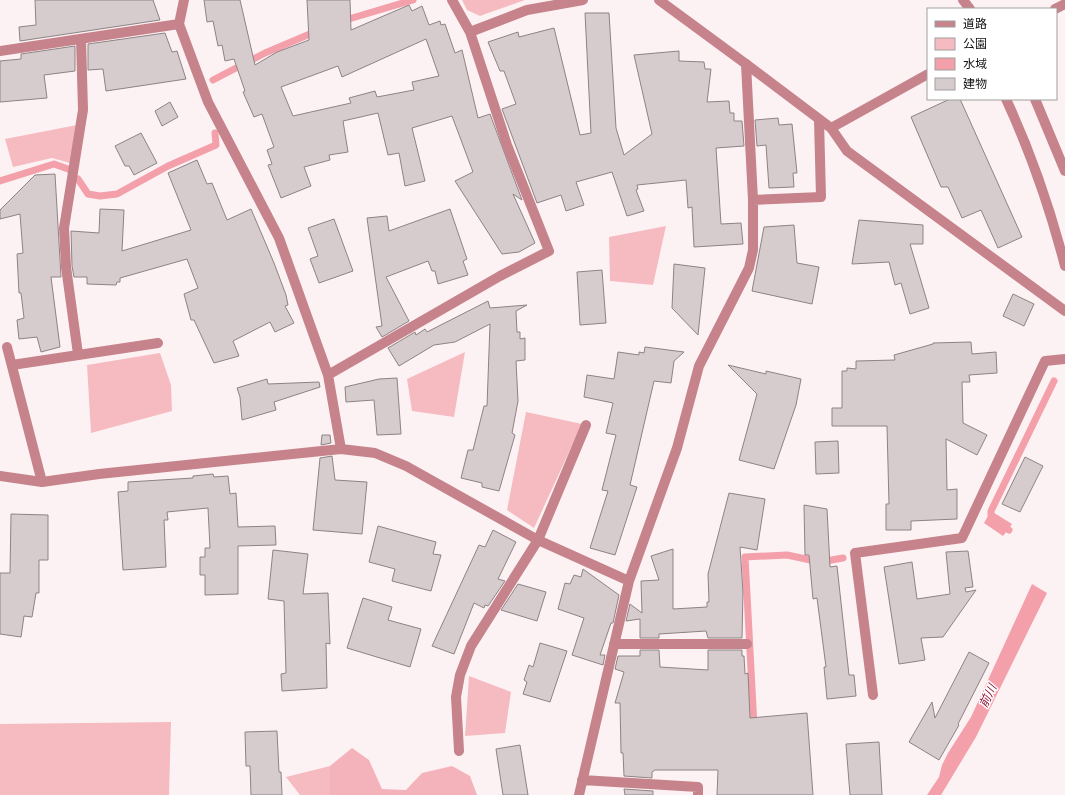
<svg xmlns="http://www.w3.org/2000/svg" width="1065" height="795" viewBox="0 0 1065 795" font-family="'Nunito Sans','Noto Sans JP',sans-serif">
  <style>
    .green { fill: #f6bbc1 }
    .forest { fill: #f4b3bb }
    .water { fill: #f4a0ab }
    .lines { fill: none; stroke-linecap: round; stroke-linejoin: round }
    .stream { stroke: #f4a0ab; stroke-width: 7 }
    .building { fill: #d7cccd; stroke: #8e8384; fill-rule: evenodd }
    .minor { stroke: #c6838b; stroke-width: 10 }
    .tertiary { stroke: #c6838b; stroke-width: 10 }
    .labels { text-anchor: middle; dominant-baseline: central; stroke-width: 3; stroke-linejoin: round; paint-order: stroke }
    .water-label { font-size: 12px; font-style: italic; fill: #8d1036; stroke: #fff }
  </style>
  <rect width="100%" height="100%" fill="#fdf2f3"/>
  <path class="green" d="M462,0H525L480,16L467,10Z
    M77,125L70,163L52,158L13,167L5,139Z
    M666,226L653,285L610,281L609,237Z
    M465,352L454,417L412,411L407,379Z
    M160,353L171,385L172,411L91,433L87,365Z
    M526,412L582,424L534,528L507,510Z
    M469,676L511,692L505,733L465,736Z
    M171,722L169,795H0V724Z
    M330,766V795H300L286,777Z"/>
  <path class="forest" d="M352,748L369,760L382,789L406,790L422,773L452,766L470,776L477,795H330V766Z"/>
  <path class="water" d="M991,511L1012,524L1003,536L984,523Z
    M1032,584L1047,593L976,737L941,795H927L939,777L942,765L948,753L971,717Z"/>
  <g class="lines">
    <path class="stream" d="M342,21L413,0
      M213,80L265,53L317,31
      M78,179L88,194L100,196L117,194L168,166L216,145L215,133
      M0,181L54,164L68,169
      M1009,530L991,519V511L1054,381
      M754,726L745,557L787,555L820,562L843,558"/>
  </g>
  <path class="building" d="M35,0H153L160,20L20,41L19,27L36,25Z
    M204,0H240L255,65L277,52L309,40L307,0H350L351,30L409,5L412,11L422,6L429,25L440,21L441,25L445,24L455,53L462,50L478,118L490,114L522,200L513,194L535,243L519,252L502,254L455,181L473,172L452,116L412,128L425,181L405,186L399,153L388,155L378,113L343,121L348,152L329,155L330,160L304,167L311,186L281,198L268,165L272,164L267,150L274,147L262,114L254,117L243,92L245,91L234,59L225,61L222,45L218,46L213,21L207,22ZM426,39L439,76L412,82L414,90L377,97L375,91L349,98L351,103L293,116L281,87L338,66L342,77Z
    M585,13H609L616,128L624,155L652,134L634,55L679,51V61L704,62L705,69H711L707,102L729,101L730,113H734V121H742L744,146L716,148L721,224L741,223L743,244L694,247L692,207L688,208L686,180L637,185L638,189L636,190L644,211L627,216L612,172L576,182L584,205L566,211L561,195L537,203L502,109L516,104L504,71H500L488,42L518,32L519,37L554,28L580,135L591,133Z
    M165,33L172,52L177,51L186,79L106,91L103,69L88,70V44Z
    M75,46V71L44,75L47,98L0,102V61L21,59V54Z
    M950,99H960L1022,237L998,248L981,210L962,218L948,187H941L911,117Z
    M170,102L178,117L162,126L155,111Z
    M778,118L779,125L792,124L797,173H793L794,187L769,188L766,145L757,146L755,120Z
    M141,133L157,163L134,175L129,166H125L115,146Z
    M197,160L207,184L212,183L227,220L251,209L274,263L286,295L288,305L285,306L294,323L275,332L270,322L233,341L239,356L214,363L194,320H191L184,294L198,288L187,259L120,278V282H117L116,285L87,284V277H74L72,266L71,231L99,233L100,209L124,210L122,251L191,230L168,173Z
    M55,174L61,277H51L60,347L41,352L37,337L19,339L17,320L24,318L21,293H19L17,254L23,253L20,214L0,219V210L35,175Z
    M450,209L467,259L463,261L468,275L438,284L435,271H432L428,261L386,277L409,321L382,337L376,327L382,326L367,218L387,216L389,231Z
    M334,219L353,271L319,283L310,259L318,256L308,228Z
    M859,220L923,225V244H910L929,308L910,314L901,283L895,285L889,262L852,264Z
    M794,225L797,263L819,267L812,304L752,291L764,227Z
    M674,264L705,268L698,335L672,308Z
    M602,270L606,323L580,325L577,272Z
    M1013,294L1034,304L1024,326L1003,316Z
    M488,301L490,308L527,305L516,311L517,332H520V339L525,338V360L516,361L518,401L512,433L515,435L499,491L482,487V483L461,478L468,450H473L484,406H487L490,324L455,342L434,345L399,366L388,348L415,332L416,335L425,329L427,332Z
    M971,342L972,354L996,352L997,373L969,375L970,382H962L963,423L987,435L977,455L946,439L947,490L957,489V519L911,521V530H886V504H889L887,426H832V408H842V371H847V368L856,369V361L895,360L894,355L933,344V343Z
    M645,347L684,352L674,361L671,383L654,381L630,485L637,487L615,555L590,548L608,491L602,490L616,435L606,433L613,403L584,397L587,375L614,379L618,352L639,355V352L644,353Z
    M728,365L766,374V371L801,379L796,405L774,469L739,460L757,394Z
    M397,378L401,434L377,435L374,400L346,402L345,387L379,379Z
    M267,379L268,384L319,382L320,387L274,402L276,410L242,420L240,397L237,388Z
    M322,435H330L331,443L321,445Z
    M838,441L839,473L816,474L815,442Z
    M332,456L335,480L367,482L362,534L313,530L320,458Z
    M1025,457L1043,466L1020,512L1002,504Z
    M213,474L214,477L228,476L230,494L236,493L238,527L275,526L276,545L238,546V594L205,595V575H200V557H205V548H210L208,508L167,512L168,520H164L166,567L123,570L118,492L128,491V482L193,478V476Z
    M729,493L765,499L757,550L740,547L743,592L742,638H708L706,631L659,634V638H640V619L626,621L630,604L642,613L641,581L659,580L651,556L673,549V609L707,607V602H709L708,574Z
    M804,505L827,509L830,567L837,566L849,675H854L856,696L827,699L824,667H826L817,598L813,599L809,555H805Z
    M11,514L48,515V560H39V593H36L32,617L24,616L21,637L0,634V573H10Z
    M378,526L436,542L433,554L441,555L431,591L392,581L395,569L369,562Z
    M493,530L516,542L498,579L505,581L488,606L485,605L484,608L474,603L454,654L432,646L479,545L485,547Z
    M273,550L308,554L303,594L328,593L330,644L326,643L327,688L282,691L281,674L286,673L284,601L268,599Z
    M968,551L973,587L965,588L966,592L976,590L943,637L921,638L925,660L899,664L884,567L912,562L917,599L950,594L946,552Z
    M583,569L619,595L613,623H611L600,655H605L603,665L572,655L584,618L558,609L565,583L570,584L574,575L581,577Z
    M518,584L546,592L537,621L501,610Z
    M363,598L392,607L388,620L421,629L410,667L347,648Z
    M540,643L567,651L550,702L523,694L527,682L524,680L529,665L533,667Z
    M640,650H659L660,667L708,670V650H742V656H744L745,674L748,673L750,718L807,713L813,795H717L718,770H655L652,772V778L624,776L623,753H621L620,703H615L624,672L615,669L618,656H640Z
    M969,652L989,663L958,724L959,725L939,760L909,742L932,702L935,718Z
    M277,731L279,772H281L282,795H251L250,766H246L245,732Z
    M879,742L882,795H850L846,744Z
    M520,745L528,795H503L496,749Z
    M624,789L653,791V795H625Z"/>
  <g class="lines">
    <path class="minor" d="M184,0L179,24L208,102L279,238L328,375L341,449
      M470,32L527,10L583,0
      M0,51L179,24
      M746,64L831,128L928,74
      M831,128L847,151L1065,311
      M753,200L821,197L819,120
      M7,347L42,482
      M78,354L66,267L64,228L83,110L81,39
      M12,365L158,343
      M328,375L500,276L549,251L507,145L470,32L452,0
      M0,476L42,482L99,474L341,449L375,453L406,466L538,540L629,581
      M614,644H747
      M873,695L855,553L962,538L1045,361L1065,359
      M459,751L456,697L460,675L471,646L538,540L586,425
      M582,780L698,787V795
      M579,795L629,581L677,448L699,366L749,268L753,250V200L746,64"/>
    <path class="tertiary" d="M659,0L746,64
      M963,0L970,9
      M1055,9L1065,4
      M1006,99C1031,153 1050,208 1065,266
      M1035,99L1065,171"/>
  </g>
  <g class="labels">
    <g class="water-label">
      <text transform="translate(988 696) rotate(-64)">前川</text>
    </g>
  </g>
  <rect x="927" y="8" width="130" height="92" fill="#ffffff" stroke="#a09f9f"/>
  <rect x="935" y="21" width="20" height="6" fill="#c6838b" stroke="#a09f9f"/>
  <text x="963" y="28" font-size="12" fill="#110e0e">道路</text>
  <rect x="935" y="38" width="20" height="12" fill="#f6bbc1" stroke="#a09f9f"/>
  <text x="963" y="48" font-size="12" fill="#110e0e">公園</text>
  <rect x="935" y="58" width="20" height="12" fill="#f4a0ab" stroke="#a09f9f"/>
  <text x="963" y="68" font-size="12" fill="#110e0e">水域</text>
  <rect x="935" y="78" width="20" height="12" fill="#d7cccd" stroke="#a09f9f"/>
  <text x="963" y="88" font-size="12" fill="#110e0e">建物</text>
</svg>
